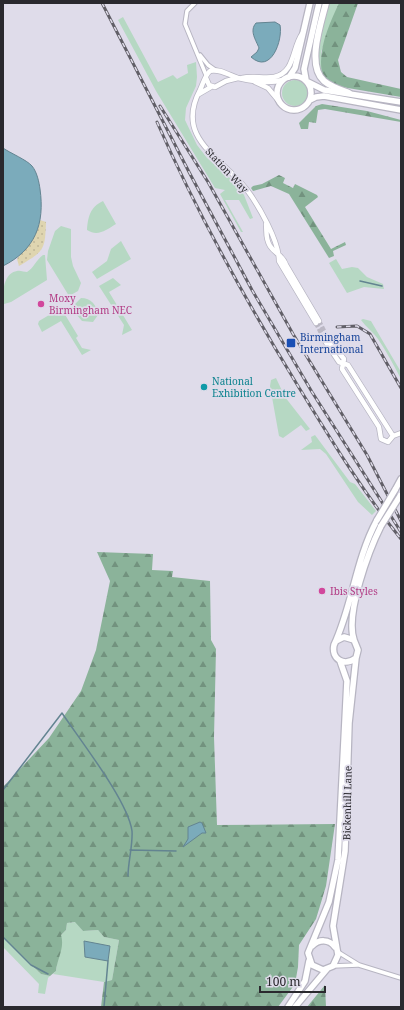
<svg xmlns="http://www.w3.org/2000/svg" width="404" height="1010" viewBox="0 0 404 1010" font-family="'Noto Serif',serif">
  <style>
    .green { fill: #b6d8c3 }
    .forest { fill: url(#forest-firs) }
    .sand { fill: url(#sand-dots) }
    .water { fill: #7babbb; stroke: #638491 }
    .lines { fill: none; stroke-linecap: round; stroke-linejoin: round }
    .stream { stroke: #638491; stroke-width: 1.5 }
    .tertiary-tunnel { stroke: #bbb8c4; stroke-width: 4.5; stroke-dasharray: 4.5 2; stroke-linecap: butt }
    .minor-casing { stroke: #b7b5c2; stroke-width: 5.5 }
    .tertiary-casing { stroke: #b7b5c2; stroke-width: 6 }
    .secondary-casing { stroke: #b7b5c2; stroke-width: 8 }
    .trunk-casing { stroke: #b7b5c2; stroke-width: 8 }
    .minor { stroke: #fff; stroke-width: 3.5 }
    .tertiary { stroke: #fff; stroke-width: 4.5 }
    .secondary { stroke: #fff; stroke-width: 5.5 }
    .trunk { stroke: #fff; stroke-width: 6 }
    .rail-casing { stroke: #615f67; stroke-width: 3 }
    .rail { stroke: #dfdcea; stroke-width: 1.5; stroke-dasharray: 4.5; stroke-linecap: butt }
    .secondary-bridge-casing { stroke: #b7b5c2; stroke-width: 8; stroke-linecap: butt }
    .secondary-bridge { stroke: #fff; stroke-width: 5.5 }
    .hotel-dot { fill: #d1479c; stroke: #dfdcea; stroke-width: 1.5 }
    .transit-dot { fill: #1a4fb4; stroke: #dfdcea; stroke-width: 1.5 }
    .culture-dot { fill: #0f9aa8; stroke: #dfdcea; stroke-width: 1.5 }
    .labels { text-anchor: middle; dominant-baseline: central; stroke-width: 3.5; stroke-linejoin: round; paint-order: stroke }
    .street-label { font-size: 10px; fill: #2a292e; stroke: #dfdcea }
    .hotel-label { font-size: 10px; fill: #b23c85; stroke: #dfdcea; text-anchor: start }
    .transit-label { font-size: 10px; fill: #164399; stroke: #dfdcea; text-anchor: start }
    .culture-label { font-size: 10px; fill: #0d838f; stroke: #dfdcea; text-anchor: start }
  </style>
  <defs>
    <pattern id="forest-firs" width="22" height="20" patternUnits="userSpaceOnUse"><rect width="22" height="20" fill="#8bb39a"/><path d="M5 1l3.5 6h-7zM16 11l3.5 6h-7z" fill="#72927e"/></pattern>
    <pattern id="sand-dots" width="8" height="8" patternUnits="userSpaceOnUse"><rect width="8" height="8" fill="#dfd5b0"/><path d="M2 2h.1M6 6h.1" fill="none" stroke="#c0b798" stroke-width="1.8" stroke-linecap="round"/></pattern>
  </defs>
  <rect width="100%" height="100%" fill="#dfdcea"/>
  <path class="green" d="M328,3H339L321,52L323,77L320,75L317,50Z
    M123,17L158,82L173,75L177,79L188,73L187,65L196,62L197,77L196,86L186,108L185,120L197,145L207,158L231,179L244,195L253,218L250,219L239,200H225L243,232H241L220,194L225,190L215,188L156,91L118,20Z
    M282 93a13 13 0 1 1 26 0a13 13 0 1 1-26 0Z
    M103,201L116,224C106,230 98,237 87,230C88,217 90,207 103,201Z
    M61,226L71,229V257L73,266L81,283L78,291L69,296L47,260L48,251L55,231Z
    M121,241L131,259L97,279L92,272L107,261L111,249Z
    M43,255H45L47,280L11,302L4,304C2,294 3,273 17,271C20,270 24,272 27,272C34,268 35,261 43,255Z
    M336,259L342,269L352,267L358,268L367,277L383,284L384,289L364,287L347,293L329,263Z
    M113,278L121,285L109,292L132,330L122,335L124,325L99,286Z
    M81,298C91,298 97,305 98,315L93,322L82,321L76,314L75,304Z
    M61,308L78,336L76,338L82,348L91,350L82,355L61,321L42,332L38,324L39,321Z
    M363,319L371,321L401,372V379C394,366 387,352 378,339C373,332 366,327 361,320Z
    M276,378L285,397L310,429L306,431L301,425L283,438L279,436L270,386L271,380Z
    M315,435L350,482L355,484L376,511L372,515L358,502L326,454L320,449L301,450L312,442L311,437Z
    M76,922L83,931L98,930L104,937L119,940L112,980L104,982L53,974L56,971L61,935L66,930L67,923Z
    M3,937L41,974L50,976L48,978L45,994L38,993L39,984L3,947Z"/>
  <path class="forest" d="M339,3H358L338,60L341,72L347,77L401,89V97L336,86L323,77C316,52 329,25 339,3Z
    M322,104L367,111L401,120V122L325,109L318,110L316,123L309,122L308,129H301L299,123L316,106Z
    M279,175L285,178L283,183L293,188L295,184L317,195L318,197L305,207L331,249L345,242L346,245L333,251L334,256L329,258L289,194L271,186L253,191L251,188L253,186L262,184Z
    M97,552L153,554L152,570L173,571L172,577L210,581L211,640L216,649L214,737L217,825L335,824L326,886L316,919L299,945L298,967L295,984L278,1007H101L104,982L112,980L119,940L104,937L98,930L83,931L75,922L67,923L66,930L61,935C65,948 57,959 56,971L50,976L41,974L3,937V787L49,738L81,691L96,650L110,581Z
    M325,985L326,1007H307Z"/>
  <path class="sand" d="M40,220L46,222C45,251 44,251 19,266L17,259L38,229Z"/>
  <path class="water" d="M275,22L280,25C283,40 271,75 251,57L257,52L259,48C256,40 249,31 256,23Z
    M3,148C10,153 27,160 32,166C37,172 39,182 40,189C45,224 35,250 3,266Z
    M200,822L202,823L206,833H202L183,847L188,839V827Z
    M84,941L110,946L108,961L85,957Z"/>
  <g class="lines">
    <path class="stream" d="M360,281L382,286
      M3,790L62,713C80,740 128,801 132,831C133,845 128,862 128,876
      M130,850L176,851
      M3,937L31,965L48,974
      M104,1007L108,961"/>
    <path class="tertiary-tunnel" d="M319,321L328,339
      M316,323L325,341"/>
    <g class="minor-casing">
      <path id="minor" d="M195,3L187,11L185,24L206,75
        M200,55L208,65L215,70
        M338,952L359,965L401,978
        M333,966L358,965"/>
    </g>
    <g class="tertiary-casing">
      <path id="tertiary" d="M206,78L209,85L215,87L226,81L238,78
        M242,78C253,75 263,79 274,77C295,73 292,48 302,34
        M283,80C269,84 251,81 238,78C229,75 218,68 210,71C205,75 203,84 200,90C174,139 222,157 247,190C259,206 279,241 279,261L316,323
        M255,82L268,88L278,100
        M199,94L211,87
        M266,224C267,232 265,238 270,246C275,254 283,255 286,265L319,321
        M328,339L344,359L342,369L379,427L381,439L388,442L393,436
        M325,341L339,362L348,365L393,436
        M393,436L401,433"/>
    </g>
    <g class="secondary-casing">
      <path id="secondary" d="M277 93a17 17 0 1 1 34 0a17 17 0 1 1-34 0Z
        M289,77L295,68L310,3
        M306,80L304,69L319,3
        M308,82L324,90L401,102
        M310,100L316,97L324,96L401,110
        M395,490L401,479
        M354,640C345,614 369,550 381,526
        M336,641L344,637L354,640L358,650L356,658C344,667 331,659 334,645C353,604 355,561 377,520
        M340,661L347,681L338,860L329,902L308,953L312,965L323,970L333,966L338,955L333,926L345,851L349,723L356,658
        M312,946C319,939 329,939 335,947
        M288,1007L305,981L309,961
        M295,1007L327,969"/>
    </g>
    <g class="trunk-casing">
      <path id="trunk" d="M326,3C321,23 306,65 324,81C331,87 341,90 349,93"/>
    </g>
    <use href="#minor" class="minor"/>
    <use href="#tertiary" class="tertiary"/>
    <use href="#secondary" class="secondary"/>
    <use href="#trunk" class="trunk"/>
    <g class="rail-casing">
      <path id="rail" d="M102,3L189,172L252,290L312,392L401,532
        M160,106L208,182L293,334L367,455L401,521
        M157,122C197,213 246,301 298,386C330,438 362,491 401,539
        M337,327L357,326L370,334L401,388"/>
    </g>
    <use href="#rail" class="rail"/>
    <g class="secondary-bridge-casing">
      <path id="secondary-bridge" d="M377,520L395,490
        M381,526L400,496"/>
    </g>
    <use href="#secondary-bridge" class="secondary-bridge"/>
  </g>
  <g class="hotel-dot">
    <circle cx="41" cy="304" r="4"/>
    <circle cx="322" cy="591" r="4"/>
  </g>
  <rect class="transit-dot" x="286" y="338" width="10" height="10" rx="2"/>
  <circle class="culture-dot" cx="204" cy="387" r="4"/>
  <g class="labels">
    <g class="street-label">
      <text transform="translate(227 170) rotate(47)">Station Way</text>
      <text transform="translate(347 803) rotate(-89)">Bickenhill Lane</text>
    </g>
    <g class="hotel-label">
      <text x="49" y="298">Moxy<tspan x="49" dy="12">Birmingham NEC</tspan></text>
      <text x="330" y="591">Ibis Styles</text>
    </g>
    <g class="transit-label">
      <text x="300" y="337">Birmingham<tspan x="300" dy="12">International</tspan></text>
    </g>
    <g class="culture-label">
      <text x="212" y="381">National<tspan x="212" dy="12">Exhibition Centre</tspan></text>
    </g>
  </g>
  <rect width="404" height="1010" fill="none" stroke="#2a292e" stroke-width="8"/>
  <path d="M260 986v6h65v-6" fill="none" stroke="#2a292e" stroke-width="2"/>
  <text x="266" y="986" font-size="12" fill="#2a292e" stroke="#dfdcea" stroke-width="3" paint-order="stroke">100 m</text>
</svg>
